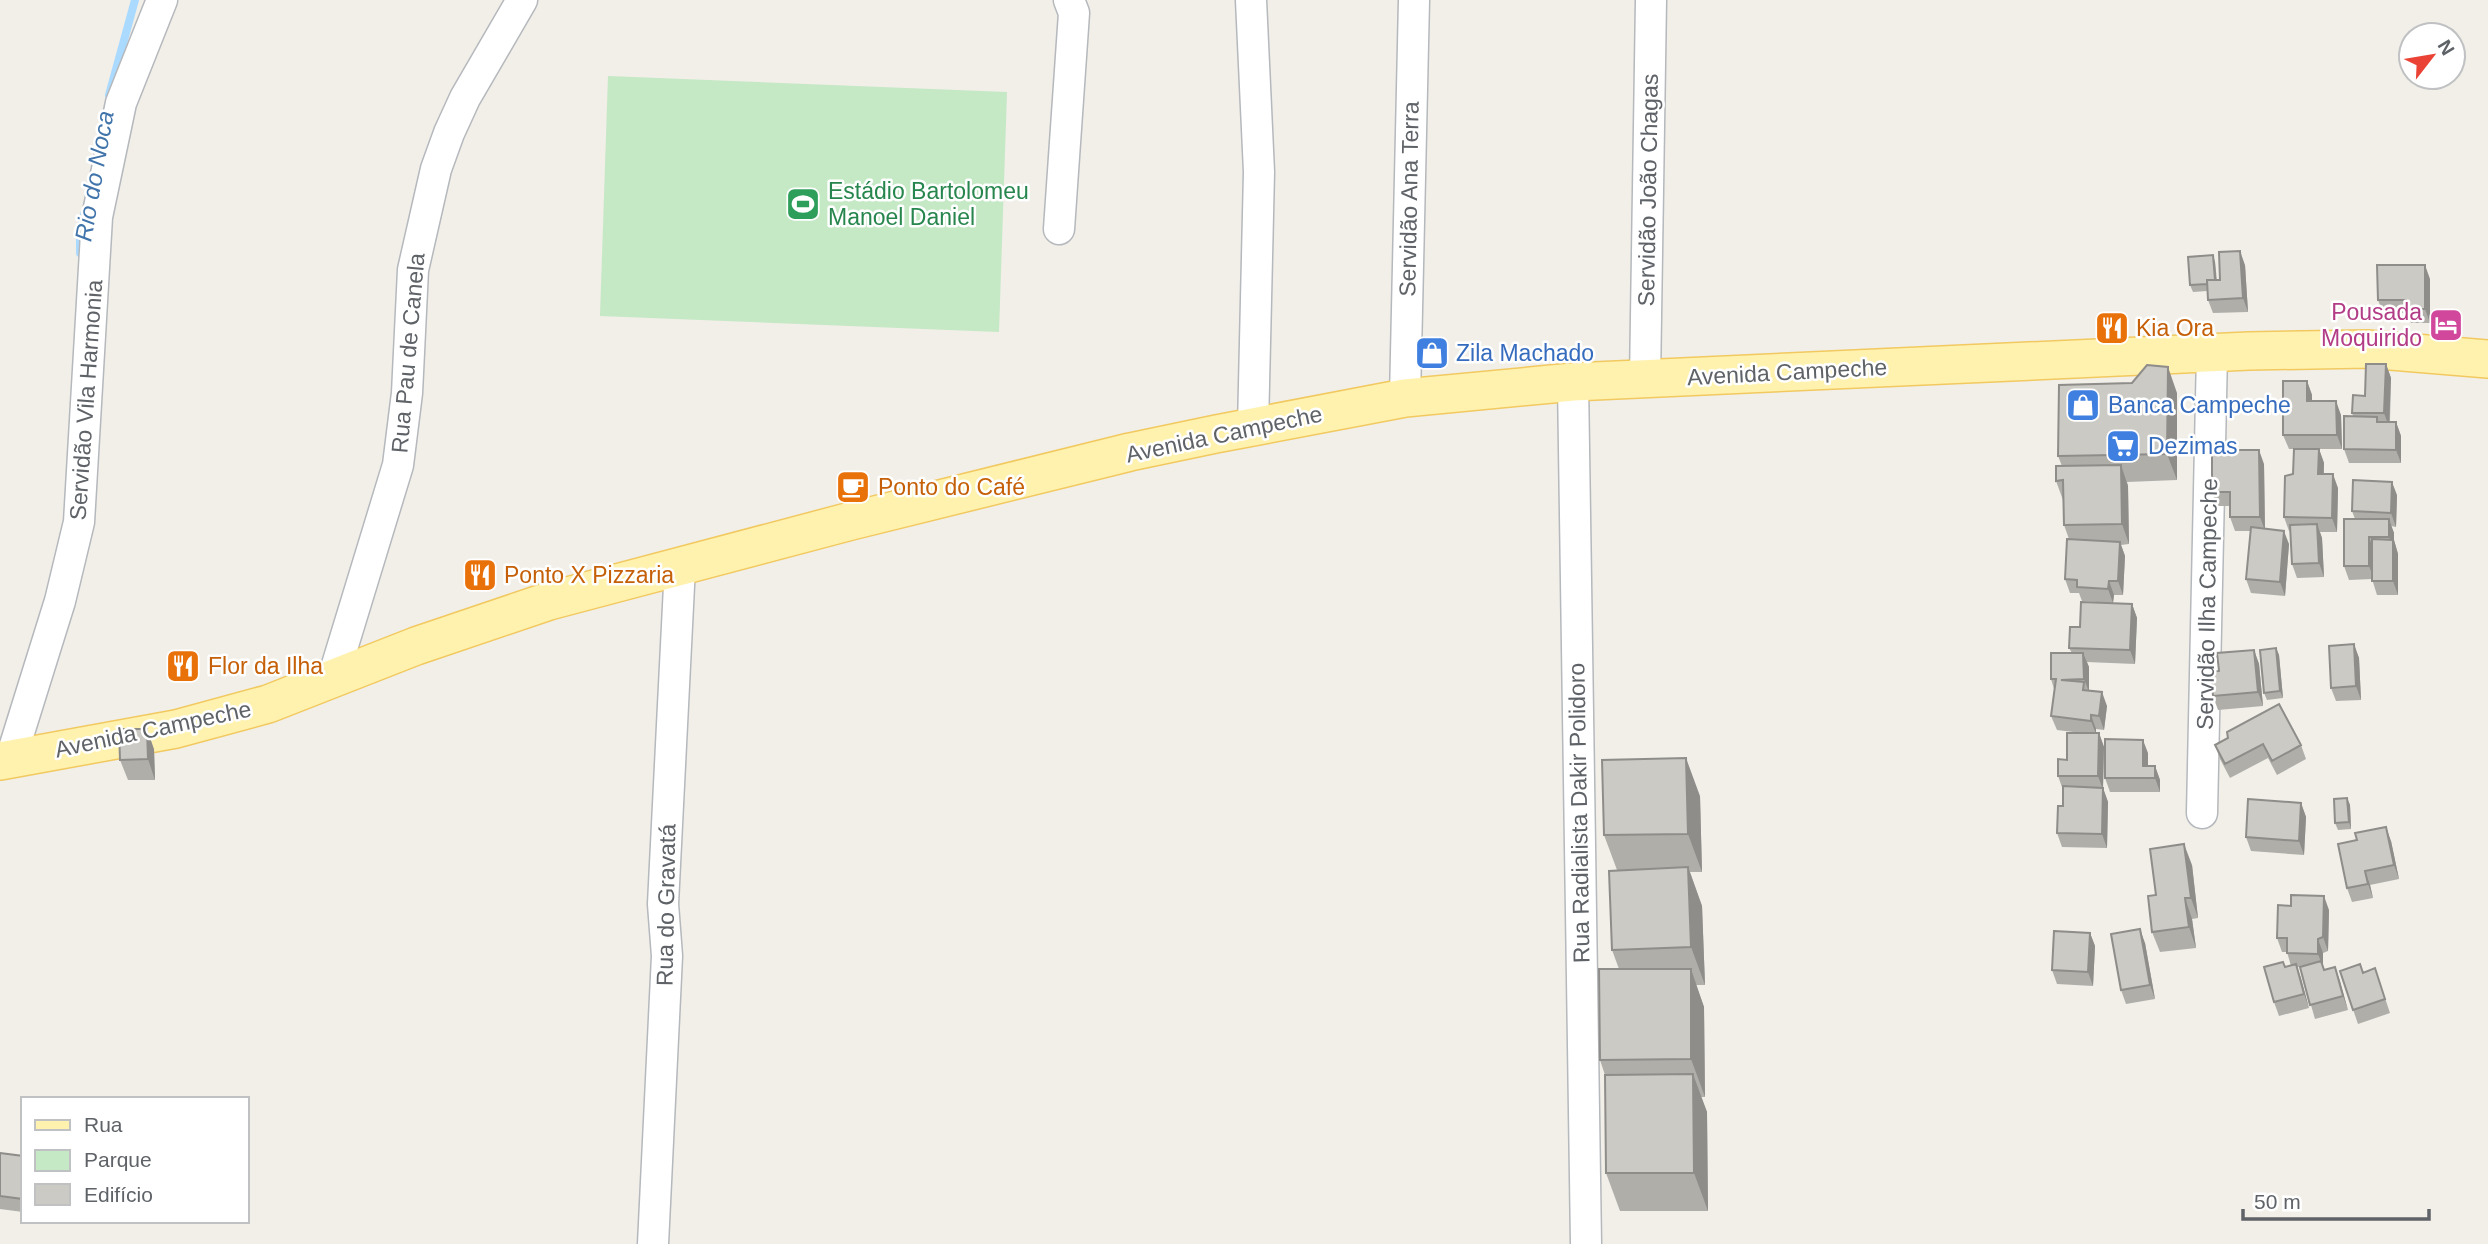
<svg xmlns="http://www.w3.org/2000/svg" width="2488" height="1244" viewBox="0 0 2488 1244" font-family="Helvetica,sans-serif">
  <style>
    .green { fill: #c5e8c5 }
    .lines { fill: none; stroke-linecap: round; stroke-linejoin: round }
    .stream { stroke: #aadaff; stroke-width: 8 }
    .minor-casing { stroke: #b5b8bc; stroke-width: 33 }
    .major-casing { stroke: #f2c960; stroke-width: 40 }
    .minor { stroke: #fff; stroke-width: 30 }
    .major { stroke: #fff2af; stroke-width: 37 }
    .wall { fill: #afaea9 }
    .shaded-wall { fill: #8f8d8a }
    .building { fill: #cccac5; stroke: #8f8d8a; stroke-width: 2 }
    .labels { text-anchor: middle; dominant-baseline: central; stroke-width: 5; stroke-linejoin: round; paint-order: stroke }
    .street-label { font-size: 23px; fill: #5f6368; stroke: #fff }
    .leisure-label { font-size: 23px; fill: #27864d; stroke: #fff; text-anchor: start }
    .hotel-label { font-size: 23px; fill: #b23c85; stroke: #fff; text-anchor: end }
    .food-label { font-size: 23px; fill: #c56008; stroke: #fff; text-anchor: start }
    .shop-label { font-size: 23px; fill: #366cbe; stroke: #fff; text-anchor: start }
    .water-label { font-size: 24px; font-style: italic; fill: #4174aa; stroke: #fff }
  </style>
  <rect width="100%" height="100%" fill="#f1efe8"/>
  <path class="green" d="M608,76L1007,92L999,332L600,316Z"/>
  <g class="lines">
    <path class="stream" d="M109,95L135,0
      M80,253V230L84,214"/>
    <g class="minor-casing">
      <path id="minor" d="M1251,0L1259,172L1253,427
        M1059,229L1074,13L1069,0
        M1645,380L1651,0
        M1573,382L1586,1244
        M1405,398L1414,0
        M333,678L398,465L407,393L413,270L436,169L449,133L465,98L522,0
        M11,758L60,601L79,522L97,217L121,103L162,0
        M2202,813L2212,353
        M653,1244L667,956L663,904L680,566"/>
    </g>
    <g class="major-casing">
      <path id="major" d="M0,761L176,729L268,704L416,646L549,601L851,521L1130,452L1216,434L1405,398L1573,382L2249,351L2367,349L2488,359"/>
    </g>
    <use href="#minor" class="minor"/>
    <use href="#major" class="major"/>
  </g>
  <path class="wall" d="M2215,262L2217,280H2220L2245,265L2248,312L2213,313L2208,300L2207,291L2193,292L2190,285Z
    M2430,279V323H2411L2408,313H2383L2378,300Z
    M2386,364L2391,378L2390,422H2396L2401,436V463H2349L2344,449L2353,416L2352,413L2365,396Z
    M2307,381L2312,395V401L2341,415L2342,449H2310H2319L2324,463V474L2338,488L2337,532H2320L2322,538L2324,577L2297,578L2292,564L2290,531H2289L2284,517L2293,474L2294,449H2289L2283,435Z
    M2177,393V480L2127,482L2128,486L2129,544L2121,545L2125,556L2123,595H2114L2113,603L2082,601L2079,593H2070L2065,579L2069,539L2064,525L2063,500L2056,481L2062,466L2058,456Z
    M2264,464L2265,529L2289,544L2285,596L2251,593L2246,579L2251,531H2235L2230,517V506H2217L2212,492Z
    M2397,495L2396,527L2391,526L2394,533V540L2398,554V595H2377L2372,579L2349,580L2344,566L2355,519L2352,511Z
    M2132,604L2137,618L2135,664L2087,662L2089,667V690L2107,706L2104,730L2096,729V733H2099L2104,747L2103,788L2108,802L2107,848L2062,847L2057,833L2063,806V790L2058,776L2082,733L2057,730L2051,716L2054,689L2051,679L2072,653L2069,648L2080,627Z
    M2354,645L2359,658L2361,700L2336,701L2331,688Z
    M2276,648L2279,655L2283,698L2267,700L2264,693Z
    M2254,650L2259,664L2263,706L2218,710L2213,696Z
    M2228,738L2301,745L2306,759L2277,775L2268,758L2230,778L2220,759L2215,745Z
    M154,749L155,780H128L120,760Z
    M2148,753V766H2155L2160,780V792H2110L2105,778Z
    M1700,796L1702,872H1690L1702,906L1705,985H1696L1704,1007L1705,1097H1701L1707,1112L1708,1211H1620L1606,1173L1605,1075L1600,1060L1619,969L1612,950L1617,870L1604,835Z
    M2347,798L2350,805L2351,829L2338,830L2335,823Z
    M2301,803L2306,817L2304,855L2251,851L2246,837Z
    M2391,841L2399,879L2370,885L2373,898L2352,902L2347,888Z
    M2192,865L2198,918L2192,919L2196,948L2160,952L2152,932L2156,895Z
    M2329,910L2328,951L2323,953V966L2324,970L2335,967L2348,1010L2315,1019L2300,967H2297L2309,1008L2279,1016L2274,1002L2285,967L2291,966L2287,952H2282L2277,938Z
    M2090,933L2095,946L2093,986L2057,984L2052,970Z
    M2145,943L2155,999L2126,1004L2121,990Z
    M2375,968L2390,1013L2358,1024L2340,971L2363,973Z
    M0,1153L23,1156V1212L0,1209Z"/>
  <path class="shaded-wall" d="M2240,251L2245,265L2248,312L2243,298Z
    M2213,255L2215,262L2217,290L2215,283Z
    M2425,265L2430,279V323L2425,309Z
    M2386,364L2391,378L2389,427L2384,413Z
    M2168,367L2177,393V480L2167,454Z
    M2307,381L2312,395V415L2307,401Z
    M2336,401L2341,415L2342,449L2337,435Z
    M2396,422L2401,436V463L2396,450Z
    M2319,449L2324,463L2323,488L2318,474Z
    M2259,450L2264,464L2265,531L2260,517Z
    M2121,465L2128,486L2129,544L2122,524Z
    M2333,474L2338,488L2337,532L2332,518Z
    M2392,482L2397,495L2396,527L2391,513Z
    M2389,519L2394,533V540L2398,554V595L2393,581V549L2389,537Z
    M2317,524L2322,538L2324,577L2319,563Z
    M2284,531L2289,544L2285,596L2280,582Z
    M2369,537L2374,551V579L2369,566Z
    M2120,542L2125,556L2123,595L2118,581Z
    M2109,581L2114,595L2113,603L2108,589Z
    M2132,604L2137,618L2135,664L2130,650Z
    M2354,644L2359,658L2361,700L2356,686Z
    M2276,648L2279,655L2283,698L2280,691Z
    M2254,650L2259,664L2263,706L2258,692Z
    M2083,653L2089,667V692L2084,679Z
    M2102,692L2107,706L2104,730L2099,716Z
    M2091,715L2096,729V734L2091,721Z
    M147,729L154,749L155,780L148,759Z
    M2099,733L2104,747L2103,788L2108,802L2107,848L2102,834L2103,790L2098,776Z
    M2143,740L2148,753V780L2143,766Z
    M1686,758L1700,796L1702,872L1688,834Z
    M2155,766L2160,780V792L2155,778Z
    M2347,798L2350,805L2351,829L2349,822Z
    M2301,803L2306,817L2304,855L2299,841Z
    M2386,827L2391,841L2399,879L2394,865Z
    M2184,844L2192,865L2198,918L2191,898Z
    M1688,867L1702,906L1705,985L1691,947Z
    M2365,871L2370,885L2373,898L2368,884Z
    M2324,896L2329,910L2328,951L2323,937Z
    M2185,898L2192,919L2196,948L2189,927Z
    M2140,929L2145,943L2155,999L2150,985Z
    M2090,933L2095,946L2093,986L2088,972Z
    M2318,939L2323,953V966L2326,975L2318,954Z
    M2296,964L2301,978L2309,1008L2304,994Z
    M2335,967L2340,981L2348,1010L2343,996Z
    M1691,969L1704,1007L1705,1097L1691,1059Z
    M1693,1074L1707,1112L1708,1211L1694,1173Z"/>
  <path class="building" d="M2240,251L2243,298L2208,300L2207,280H2220L2219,252Z
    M2213,255L2215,280H2207V284L2190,285L2188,257Z
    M2377,265H2425V309H2406V300H2378Z
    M2366,364H2386L2384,413H2352L2353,395L2365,396Z
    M2147,365L2168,367L2167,454L2058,456L2059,385L2132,383Z
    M2283,381H2307V401H2336L2337,435H2283Z
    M2344,416L2377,417V422H2396V450L2344,449Z
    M2294,449H2319L2318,474H2333L2332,518L2284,517L2285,476L2293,474Z
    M2212,450H2259L2260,517H2230V492H2212Z
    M2121,465L2122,524L2064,525L2063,480L2056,481V466Z
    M2353,480L2392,482L2391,513L2352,511Z
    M2344,519H2389V537H2369V566H2344Z
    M2317,524L2319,563L2292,564L2290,525Z
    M2251,527L2284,531L2280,582L2246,579Z
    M2067,539L2120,542L2118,581H2109L2108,589L2077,587V580L2065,579Z
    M2372,539L2393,540V581H2372Z
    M2081,602L2132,604L2130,650L2069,648L2070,627H2080Z
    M2354,644L2356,686L2331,688L2329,646Z
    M2276,648L2280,691L2264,693L2260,650Z
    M2254,650L2258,692L2213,696L2211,672L2219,671L2217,653Z
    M2051,653H2083L2084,679L2061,680L2084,682L2083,690L2102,692L2099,716L2091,715V721L2051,716L2056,679H2051Z
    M2279,704L2301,745L2272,761L2263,744L2225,764L2215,745L2228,738L2227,732Z
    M119,729H147L148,759L120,760Z
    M2067,733H2099L2098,776H2058V759L2067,760Z
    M2105,739L2143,740V766H2155V778H2105Z
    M1686,758L1688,834L1604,835L1602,760Z
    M2063,786L2103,788L2102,834L2057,833L2058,806H2063Z
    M2347,798L2349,822L2335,823L2334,799Z
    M2248,799L2301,803L2299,841L2246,837Z
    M2386,827L2394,865L2365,871L2368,884L2347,888L2338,844L2357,840L2355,833Z
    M2184,844L2191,898H2185L2189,927L2152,932L2148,896L2156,895L2150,849Z
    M1688,867L1691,947L1612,950L1609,871Z
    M2291,895L2324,896L2323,937L2318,939V954L2287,953V938H2277L2278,905L2291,906Z
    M2140,929L2150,985L2121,990L2111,934Z
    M2054,931L2090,933L2088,972L2052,970Z
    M2321,961L2324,970L2335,967L2343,996L2310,1005L2300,967Z
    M2283,962L2285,967L2296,964L2304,994L2274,1002L2264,967Z
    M2360,964L2363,973L2375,968L2385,999L2353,1010L2340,971Z
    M1599,969H1691V1059L1600,1060Z
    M1693,1074L1694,1173H1606L1605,1075Z
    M0,1153L23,1156V1199L0,1196Z"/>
  <defs>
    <g id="stadium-square" transform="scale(1.75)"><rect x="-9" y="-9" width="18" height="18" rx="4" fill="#2e9e5b" stroke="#fff"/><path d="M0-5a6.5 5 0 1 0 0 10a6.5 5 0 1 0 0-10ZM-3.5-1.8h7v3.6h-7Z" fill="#fff"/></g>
    <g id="hotel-square" transform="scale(1.75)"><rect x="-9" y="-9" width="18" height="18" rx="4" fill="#d1479c" stroke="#fff"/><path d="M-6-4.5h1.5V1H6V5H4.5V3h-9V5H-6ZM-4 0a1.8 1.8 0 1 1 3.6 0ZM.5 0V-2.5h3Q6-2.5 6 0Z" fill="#fff"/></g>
    <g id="restaurant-square" transform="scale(1.75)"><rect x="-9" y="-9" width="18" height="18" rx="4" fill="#e8710a" stroke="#fff"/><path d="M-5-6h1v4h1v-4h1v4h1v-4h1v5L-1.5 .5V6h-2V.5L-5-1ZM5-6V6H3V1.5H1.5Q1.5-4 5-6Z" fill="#fff"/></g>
    <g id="shop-square" transform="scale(1.75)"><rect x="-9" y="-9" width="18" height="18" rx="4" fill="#3f7fe0" stroke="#fff"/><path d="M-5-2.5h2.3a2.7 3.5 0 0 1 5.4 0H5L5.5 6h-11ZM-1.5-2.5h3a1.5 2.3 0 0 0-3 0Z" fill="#fff"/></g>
    <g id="supermarket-square" transform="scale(1.75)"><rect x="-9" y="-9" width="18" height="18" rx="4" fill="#3f7fe0" stroke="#fff"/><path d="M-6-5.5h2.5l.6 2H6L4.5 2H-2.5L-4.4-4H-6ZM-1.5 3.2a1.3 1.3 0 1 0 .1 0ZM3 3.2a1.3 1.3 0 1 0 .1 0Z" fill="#fff"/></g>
    <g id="cafe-square" transform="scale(1.75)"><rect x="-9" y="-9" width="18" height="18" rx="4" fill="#e8710a" stroke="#fff"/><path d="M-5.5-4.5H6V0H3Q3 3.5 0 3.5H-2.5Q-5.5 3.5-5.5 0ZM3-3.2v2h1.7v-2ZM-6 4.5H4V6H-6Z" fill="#fff"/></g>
  </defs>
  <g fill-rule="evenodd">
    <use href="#stadium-square" x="803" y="204"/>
    <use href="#hotel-square" x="2446" y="325"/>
    <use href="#restaurant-square" x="2112" y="328"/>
    <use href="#shop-square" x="1432" y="353"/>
    <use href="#shop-square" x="2083" y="405"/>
    <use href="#supermarket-square" x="2123" y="446"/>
    <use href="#cafe-square" x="853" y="487"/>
    <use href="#restaurant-square" x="480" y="575"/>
    <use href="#restaurant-square" x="183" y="666"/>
  </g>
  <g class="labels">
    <g class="street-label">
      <text transform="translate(1648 190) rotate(-89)">Servidão João Chagas</text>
      <text transform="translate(1409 199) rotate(-89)">Servidão Ana Terra</text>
      <text transform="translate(408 353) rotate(-85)">Rua Pau de Canela</text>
      <text transform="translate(1787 372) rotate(-3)">Avenida Campeche</text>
      <text transform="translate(86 400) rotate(-86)">Servidão Vila Harmonia</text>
      <text transform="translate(1224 434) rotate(-12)">Avenida Campeche</text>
      <text transform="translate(2207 604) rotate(-89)">Servidão Ilha Campeche</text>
      <text transform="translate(153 729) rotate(-12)">Avenida Campeche</text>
      <text transform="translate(1579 813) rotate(-91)">Rua Radialista Dakir Polidoro</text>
      <text transform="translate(666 905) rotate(-89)">Rua do Gravatá</text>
    </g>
    <g class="leisure-label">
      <text x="828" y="191">Estádio Bartolomeu<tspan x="828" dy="26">Manoel Daniel</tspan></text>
    </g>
    <g class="hotel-label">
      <text x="2422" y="312">Pousada<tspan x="2422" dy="26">Moquirido</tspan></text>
    </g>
    <g class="food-label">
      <text x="2136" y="328">Kia Ora</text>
      <text x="878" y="487">Ponto do Café</text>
      <text x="504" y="575">Ponto X Pizzaria</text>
      <text x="208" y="666">Flor da Ilha</text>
    </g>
    <g class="shop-label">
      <text x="1456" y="353">Zila Machado</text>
      <text x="2108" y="405">Banca Campeche</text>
      <text x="2148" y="446">Dezimas</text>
    </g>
    <g class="water-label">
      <text transform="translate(94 176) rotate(-80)">Rio do Noca</text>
    </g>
  </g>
  <rect x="21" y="1097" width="228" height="126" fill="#ffffff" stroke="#bfc1c3" stroke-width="2"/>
  <rect x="35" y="1120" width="35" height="10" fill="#fff2af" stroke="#bfc1c3" stroke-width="2"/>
  <text x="84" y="1132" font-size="21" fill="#5f6368">Rua</text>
  <rect x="35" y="1150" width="35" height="21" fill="#c5e8c5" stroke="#bfc1c3" stroke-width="2"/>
  <text x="84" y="1167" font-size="21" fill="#5f6368">Parque</text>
  <rect x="35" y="1184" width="35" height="21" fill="#cccac5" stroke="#bfc1c3" stroke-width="2"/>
  <text x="84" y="1202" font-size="21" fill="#5f6368">Edifício</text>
  <g transform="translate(2432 56) rotate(59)"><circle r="33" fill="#ffffff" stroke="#bfc1c3" stroke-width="2"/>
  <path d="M0-5L12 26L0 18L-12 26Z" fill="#ea4335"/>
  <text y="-10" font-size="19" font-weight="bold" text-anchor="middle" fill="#5f6368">N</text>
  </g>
  <path d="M2243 1209v10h186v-10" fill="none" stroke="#5f6368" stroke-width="3.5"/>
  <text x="2254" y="1209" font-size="21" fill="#5f6368" stroke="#ffffff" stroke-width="5" paint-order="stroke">50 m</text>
</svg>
